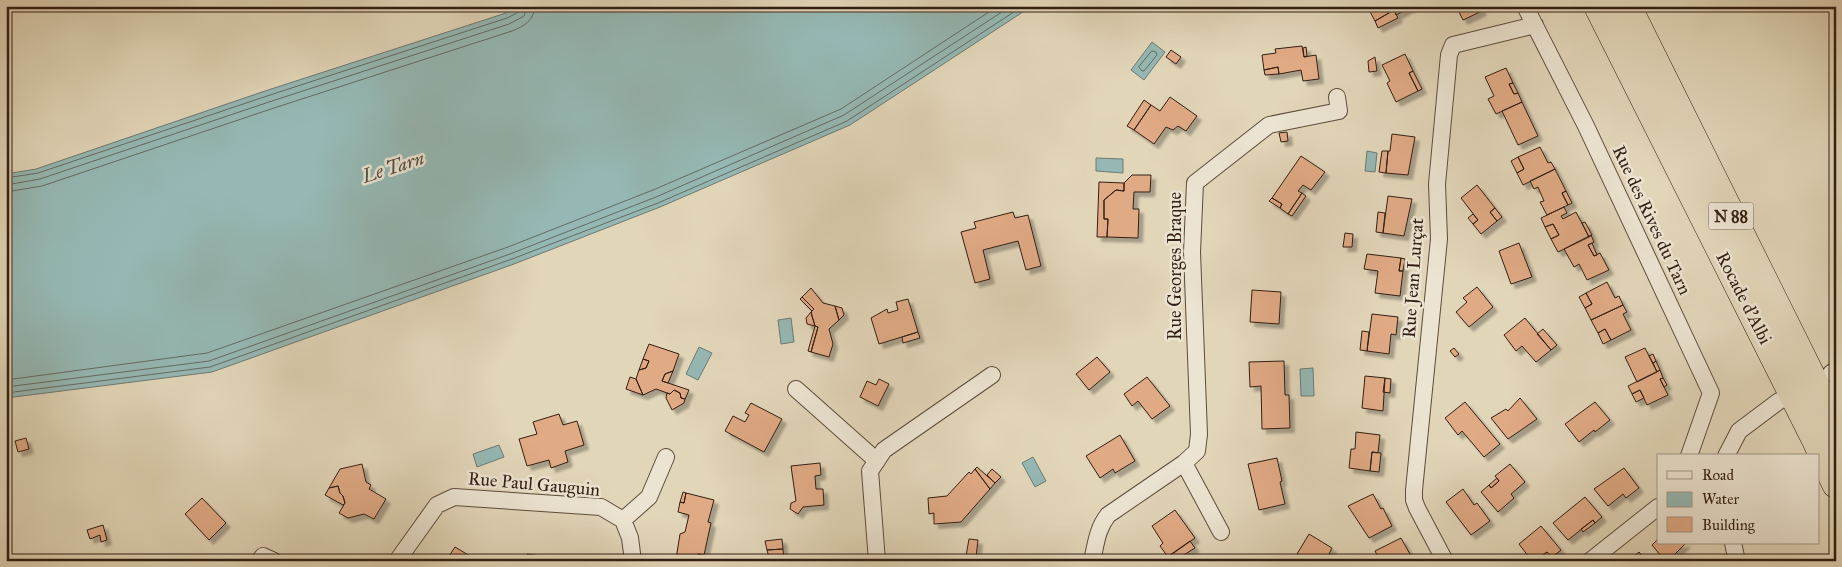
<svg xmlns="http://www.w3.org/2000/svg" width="1842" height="567" viewBox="0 0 1842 567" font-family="'IM FELL Great Primer',serif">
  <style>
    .water { fill: #95b8b4; stroke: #6d7a73 }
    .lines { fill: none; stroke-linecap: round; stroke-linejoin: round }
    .shore { stroke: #646b63; stroke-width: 1 }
    .building { fill: #e0aa85; stroke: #321e12; filter: url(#shadow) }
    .minor-casing { stroke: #5e4c3c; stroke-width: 18 }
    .trunk-casing { stroke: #321e12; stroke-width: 29 }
    .minor { stroke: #ece4d2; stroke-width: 16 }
    .trunk { stroke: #e2d6b9; stroke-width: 28 }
    .labels { text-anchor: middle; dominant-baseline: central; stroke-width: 5; stroke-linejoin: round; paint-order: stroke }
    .shield { fill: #ece4d2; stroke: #6a594c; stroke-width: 1 }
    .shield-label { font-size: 16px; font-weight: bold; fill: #321e12 }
    .street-label { font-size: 18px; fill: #321e12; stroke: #ece4d2 }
    .water-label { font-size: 19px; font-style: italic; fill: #504c43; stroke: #ece4d2 }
  </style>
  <defs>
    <filter id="shadow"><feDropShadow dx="4.5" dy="4.5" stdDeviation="1" flood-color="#0004"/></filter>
  </defs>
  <rect width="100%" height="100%" fill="#e2d6b9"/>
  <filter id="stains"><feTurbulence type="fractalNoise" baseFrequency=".004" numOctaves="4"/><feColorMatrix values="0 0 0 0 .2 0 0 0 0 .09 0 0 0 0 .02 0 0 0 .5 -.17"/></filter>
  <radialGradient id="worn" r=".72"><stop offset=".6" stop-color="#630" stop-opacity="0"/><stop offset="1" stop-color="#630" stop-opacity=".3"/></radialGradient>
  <path class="water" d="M520,6H1032L850,125L660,207L514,264L212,372L6,398V174L36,169L268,90L506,13Z
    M1152,42L1165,52L1144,80L1131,70Z
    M1367,151L1377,153L1375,172L1365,171Z
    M1096,158L1123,159V173L1096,171Z
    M791,318L794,342L781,344L778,320Z
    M699,347L712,353L698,380L686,374Z
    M1313,368L1314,396H1301L1300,369Z
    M499,445L504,457L477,467L473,454Z
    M1033,457L1046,481L1035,487L1022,463Z"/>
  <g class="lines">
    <path class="shore" d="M1152,51L1156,52L1157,55L1144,71H1142L1139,67Z
      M6,178L38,173L270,95L507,18L519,12L521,6
      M6,185L40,179L272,101L509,24L524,16L527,6
      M6,192L42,186L274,108L512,31C524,26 534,21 535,6
      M6,380L207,353L508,247L653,190L841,109L998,6
      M6,387L209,361L510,254L656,197L844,115L1011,6
      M6,393L210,367L512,259L658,203L847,121L1023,6"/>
  </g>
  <path class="building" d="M1367,6H1413L1396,15L1394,10L1375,21Z
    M1456,6H1480L1482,11L1463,20Z
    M1394,10L1398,18L1378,28L1375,21Z
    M1302,46L1304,57L1316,55L1319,79L1303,81L1301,70L1279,74L1278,67L1264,70L1262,55L1276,53L1275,49Z
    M1306,47L1307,56L1304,57L1303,48Z
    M1171,50L1181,57L1176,64L1166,57Z
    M1405,54L1413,71L1409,73L1418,91L1396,102L1387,83L1390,81L1382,65Z
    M1375,57L1377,71L1369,72L1368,61Z
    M1278,67L1279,74L1265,75L1264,70Z
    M1506,68L1513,83L1509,84L1514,94L1518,93L1522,102L1496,114L1488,99L1494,96L1485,77Z
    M1413,71L1422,89L1418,91L1409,73Z
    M1513,83L1518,93L1514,94L1509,84Z
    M1170,97L1197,116L1186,131L1178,126L1173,130L1166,127L1154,144L1134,130L1151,105L1160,111Z
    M1144,100L1151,105L1134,130L1127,126Z
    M1522,102L1538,136L1518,145L1502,111Z
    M1287,132L1288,141L1281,142L1279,133Z
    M1392,134L1415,137L1408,175L1386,173L1388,151H1390Z
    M1540,147L1548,163L1551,162L1555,169L1523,185L1517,173L1524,169L1518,157Z
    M1382,151H1388L1386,173L1379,172Z
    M1301,156L1325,172L1311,190L1303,185L1298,191L1302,193L1288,214L1280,208L1282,204L1272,198Z
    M1518,157L1524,169L1517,173L1511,161Z
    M1555,169L1566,191L1562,193L1568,205L1547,215L1540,202L1544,201L1538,187L1534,189L1530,181Z
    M1132,175H1151L1150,192H1134L1133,209H1139L1138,238L1107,237L1108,219H1104V200L1116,190L1124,191V183Z
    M1099,182L1124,183V191L1116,190L1104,200V219H1108L1107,237H1097Z
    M1477,185L1495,208L1490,212L1497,221L1481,234L1473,224L1478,220L1461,198Z
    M1566,191L1572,203L1568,205L1562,193Z
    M1302,193L1306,196L1292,216L1288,214Z
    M1388,196L1412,199L1404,236L1383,233Z
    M1272,198L1282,204L1280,208L1269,201Z
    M1564,207L1567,213L1561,216L1563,219L1576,212L1589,237L1558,252L1551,239L1559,235L1553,224L1545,227L1541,218Z
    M1495,208L1502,217L1497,221L1490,212Z
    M1013,212L1015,218L1028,215L1041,266L1026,270L1018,241L983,250L990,279L975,283L961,232L976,228L974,222Z
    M1378,212L1385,213L1383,233L1376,232Z
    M1473,214L1478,220L1473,224L1468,218Z
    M1585,222L1592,235L1589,237L1582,223Z
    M1553,224L1559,235L1551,239L1545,227Z
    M1345,233L1353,234L1352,247H1343Z
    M1591,235L1594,242L1588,245L1594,256L1600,253L1609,270L1587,280L1579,264L1574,267L1564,249Z
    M1519,243L1532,277L1511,284L1499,251Z
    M1592,243L1597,255L1594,256L1588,245Z
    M1367,254L1401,258L1399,271H1403L1400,296L1375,293L1378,271L1364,269Z
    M1401,258L1405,259L1403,271H1399Z
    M1607,282L1615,298L1619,296L1623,305L1591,320L1585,308L1592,304L1586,293Z
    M1477,287L1493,307L1469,327L1456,312L1467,302L1463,298Z
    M811,288L823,303L835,306L839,320L829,329L833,344L829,357L811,352L818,327L815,326L812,316L811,312L814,309L802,297Z
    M1252,290L1281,292L1279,324L1250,322Z
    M1586,293L1592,304L1585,308L1579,297Z
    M802,297L814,309L812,311L800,299Z
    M908,299L918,332L879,344L871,318L887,309L888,313L898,310L896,302Z
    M1623,305L1627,312L1623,314L1631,330L1611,340L1605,329L1598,333L1591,320Z
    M835,306L842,308L844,315L839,320Z
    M811,312L812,316L815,326L807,324L806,318Z
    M1372,314L1398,317L1396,335L1391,334L1389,354L1367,351Z
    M1525,318L1551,350L1536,362L1522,346L1516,351L1504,335Z
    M815,326L818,327L811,352L808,351Z
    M1543,329L1557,345L1551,350L1537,334Z
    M1605,329L1611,340L1603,344L1598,333Z
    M1362,331L1369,332L1367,351L1360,350Z
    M918,332L920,338L903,343L902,337Z
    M649,344L679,354L673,371L665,374L662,381L689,390L685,399L681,398L680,393L674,390L670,394L656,389L643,395L636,379L639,370L646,368L649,361L643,359Z
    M1454,348L1459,354L1455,357L1450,351Z
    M1645,348L1657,372L1637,382L1625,357Z
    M1653,354L1656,361L1653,363L1649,356Z
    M1097,357L1110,372L1089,390L1076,374Z
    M643,359L649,361L646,368L639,370Z
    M1284,361L1285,395H1289L1290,428L1262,429L1261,386L1250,387L1249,362Z
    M1656,361L1660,370L1657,372L1653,363Z
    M1660,370L1663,378L1660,379L1668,395L1647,405L1640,390L1632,394L1628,386Z
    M673,371L668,383L662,381L665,374Z
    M1365,376L1385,378L1383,411L1362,408Z
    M630,377L636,379L643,395L626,389Z
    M1147,377L1170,406L1152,419L1138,401L1132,406L1124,394Z
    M1385,378L1391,379L1390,393L1383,392Z
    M1663,378L1667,385L1664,387L1660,379Z
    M879,379L889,384L878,406L860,397L867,381L876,385Z
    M674,390L680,393L681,398L685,399L684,403L672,410L666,398L667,393L670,394Z
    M1640,390L1644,398L1636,402L1632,394Z
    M1520,398L1537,419L1508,439L1491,418L1506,409L1508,411Z
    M1465,402L1500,444L1484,457L1462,431L1458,435L1445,418Z
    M1595,402L1610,420L1595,432L1594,430L1579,442L1565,424Z
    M751,403L782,419L764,452L725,431L733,416L745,422L749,415L745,413Z
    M559,414L563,425L577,421L584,445L565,451L568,462L551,468L549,460L527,466L519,439L537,434L533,422Z
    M1356,432L1380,435L1378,453L1372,452L1370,471L1349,468L1351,449H1355Z
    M1120,435L1135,461L1115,473L1113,469L1100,478L1086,456Z
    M26,438L29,449L18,452L15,441Z
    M1372,452L1381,453L1379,472L1370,471Z
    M1277,458L1282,481L1280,482L1285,504L1259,510L1248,464Z
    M820,463L821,475L815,476L816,489H823L824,505L803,507L798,514L790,509L791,503L796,501L791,466Z
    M362,464L366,482L371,485L369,489L386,499L374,519L364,514L348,518L339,513L345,503L343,496L340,493L338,486L329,488L340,469Z
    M1510,464L1525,482L1511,494L1514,498L1498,512L1481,492L1489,485L1491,488L1499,481L1495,476Z
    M977,467L995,483L990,489L975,469Z
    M1624,468L1639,488L1626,498L1623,494L1608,506L1594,489Z
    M975,469L990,489L961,522L934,524V513L929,514L928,498L947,496L969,472L971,474Z
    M992,469L1001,477L995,483L987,475Z
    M1497,478L1499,481L1491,488L1489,485Z
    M338,486L340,493L343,496L345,503L343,505L325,495L329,488Z
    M1463,489L1474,505L1477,503L1490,521L1471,535L1446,502Z
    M683,492L686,493L684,503L680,502Z
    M686,493L714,500L708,522L711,523L704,555L698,554L696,561L676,559L680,534L685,532L689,515L678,512L680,502L684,503Z
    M1373,494L1381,509L1383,508L1392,526L1369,538L1348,506Z
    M1585,497L1602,517L1595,523L1593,520L1568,540L1553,523Z
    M202,498L226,523L209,540L185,514Z
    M1175,510L1195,538L1168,557L1160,546L1163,543L1152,526Z
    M1593,520L1595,523L1583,532L1581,529Z
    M103,525L107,540L101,542L100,535L90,539L87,530Z
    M1541,526L1561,550L1552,557L1547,552L1535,561H1532L1519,544Z
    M1309,534L1332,548L1329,554L1335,558L1334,561H1306L1307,560L1297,554Z
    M1401,538L1411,556L1407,558L1408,561H1380L1375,551Z
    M782,539L783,549L767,550L765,541Z
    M969,539L978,540L976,557L966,556Z
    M1658,539V543H1686L1668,561H1665L1652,545Z
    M1190,541L1195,548L1174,561L1170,555Z
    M455,547L475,559L474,561H453L454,559L449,556Z
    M783,549L784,561H770L767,550Z
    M1547,552L1550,555L1543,561H1535Z
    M1639,552L1646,561H1628Z
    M527,554L564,559L568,556L575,561H527Z
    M698,554L704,555L702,561H696Z
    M1512,556L1516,561H1506Z"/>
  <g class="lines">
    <g class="minor-casing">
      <path id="minor" d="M1525,6L1586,126L1711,393L1689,456
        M1831,373L1836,370
        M796,389L877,461
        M1726,456L1739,431L1779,401
        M1184,463L1221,532
        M623,520L649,497L666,457
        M1733,543L1737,561
        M259,561L263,556L274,561
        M397,561L437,505L454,497L601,507L623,520L630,538L633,561
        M877,561L870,471L884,450L992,375
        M1092,561C1096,544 1097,529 1108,515L1184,463L1197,451L1199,434L1192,252L1195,183L1269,125L1339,111L1337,97
        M1445,561L1417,508L1414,500V490L1439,239L1437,184L1449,55L1453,45L1535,25
        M1590,561L1658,507"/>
    </g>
    <g class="trunk-casing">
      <path id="trunk" d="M1598,6L1816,440L1836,484
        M1627,6L1836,426"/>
    </g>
    <use href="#minor" class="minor"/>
    <use href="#trunk" class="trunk"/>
  </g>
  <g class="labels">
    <rect class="shield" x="1708.5" y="202.5" width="45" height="27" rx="4"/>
    <g class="shield-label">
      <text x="1731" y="216">N 88</text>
    </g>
    <g class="street-label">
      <text transform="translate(1652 220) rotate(65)">Rue des Rives du Tarn</text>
      <text transform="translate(1175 266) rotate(-90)">Rue Georges Braque</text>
      <text transform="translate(1413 278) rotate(-86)">Rue Jean Lurçat</text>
      <text transform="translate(1744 298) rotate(63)">Rocade d'Albi</text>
      <text transform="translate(534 484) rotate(5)">Rue Paul Gauguin</text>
    </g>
    <g class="water-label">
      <text transform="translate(393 167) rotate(-18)">Le Tarn</text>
    </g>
  </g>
  <rect width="1842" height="567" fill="none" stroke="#e2d6b9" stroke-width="25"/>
  <rect x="8" y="8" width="1827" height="552" fill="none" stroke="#321e12" stroke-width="2.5"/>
  <rect x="12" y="12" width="1817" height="542" fill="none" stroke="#321e12"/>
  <rect x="1657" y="454" width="162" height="90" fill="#ece4d2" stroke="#a29585"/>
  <rect x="1667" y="471" width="25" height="8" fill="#ece4d2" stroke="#a29585"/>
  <text x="1702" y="480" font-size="15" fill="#321e12">Road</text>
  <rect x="1667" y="492" width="25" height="15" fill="#95b8b4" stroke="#a29585"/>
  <text x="1702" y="504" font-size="15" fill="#321e12">Water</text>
  <rect x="1667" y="517" width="25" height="15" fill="#e0aa85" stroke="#a29585"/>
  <text x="1702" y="530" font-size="15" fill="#321e12">Building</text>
  <rect width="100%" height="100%" filter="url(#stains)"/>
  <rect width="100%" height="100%" fill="url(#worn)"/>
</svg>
